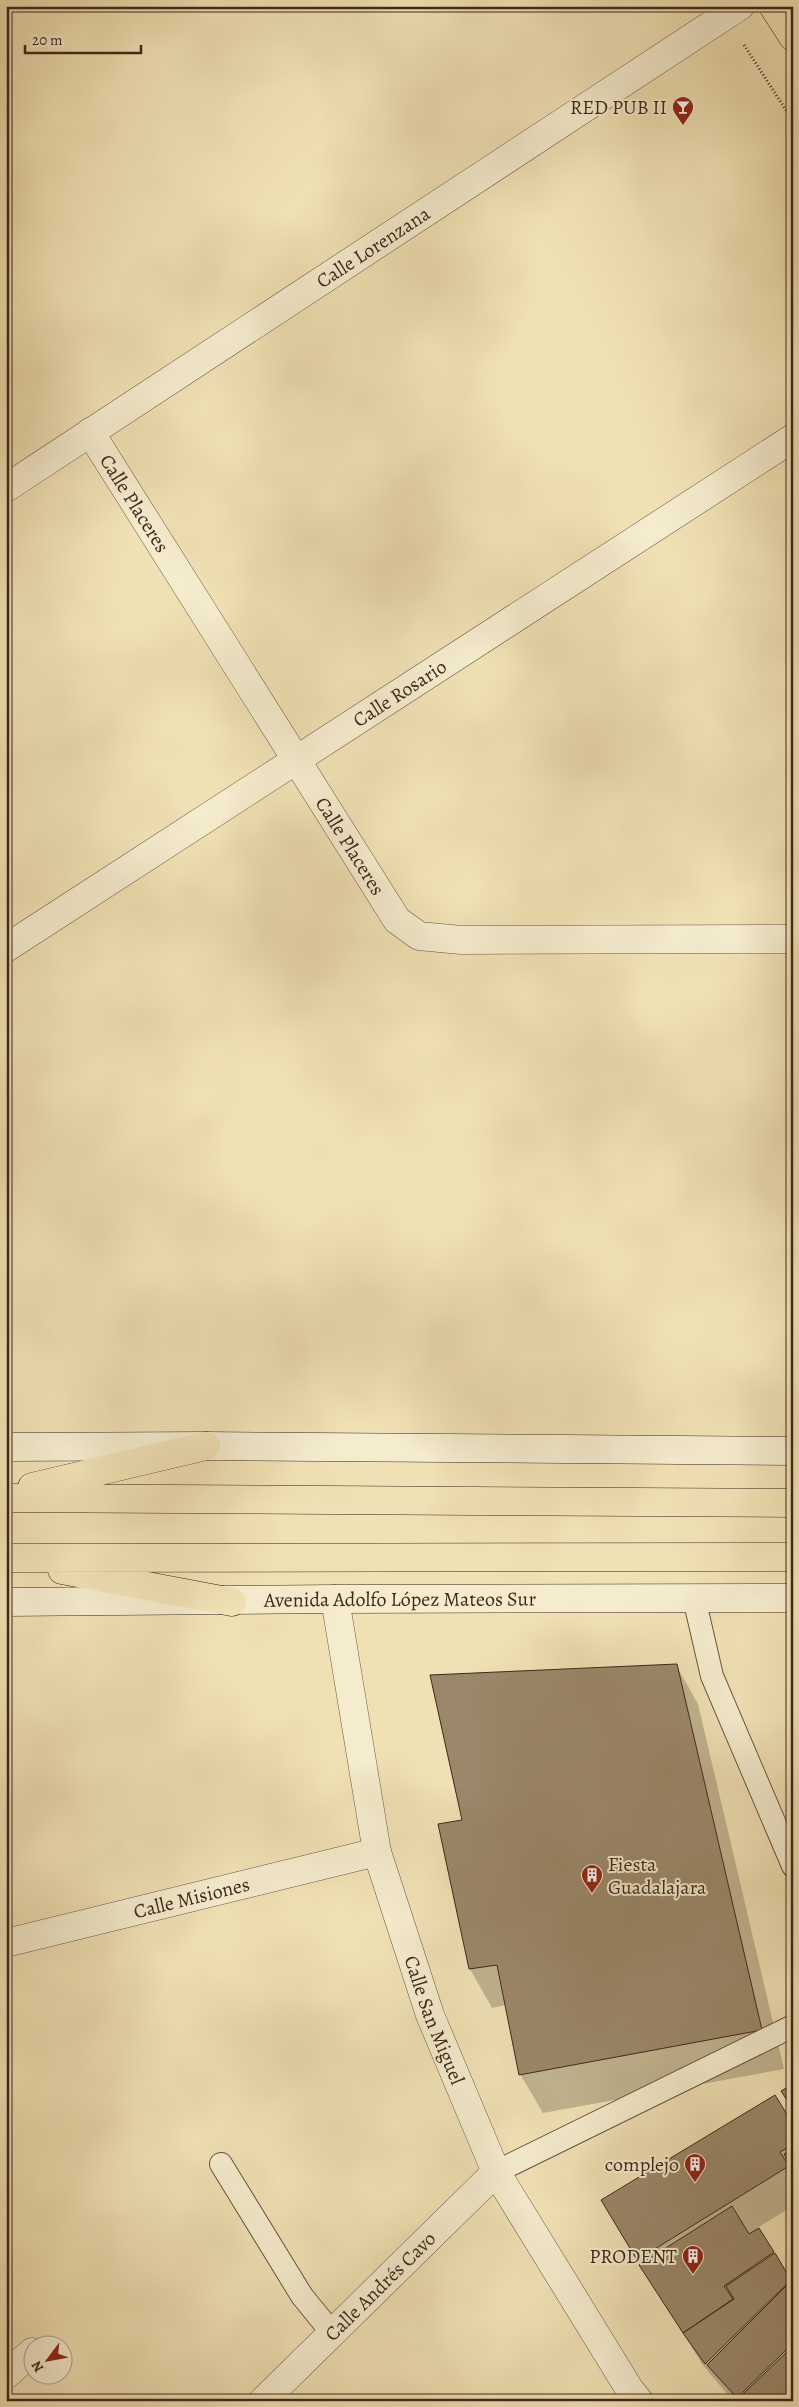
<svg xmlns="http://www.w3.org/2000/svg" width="799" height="2407" viewBox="0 0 799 2407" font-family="Alegreya,serif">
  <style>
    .shadow { fill: #0003 }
    .building { fill: #9b886b; stroke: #3e281c }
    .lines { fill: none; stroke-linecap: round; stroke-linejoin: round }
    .service-casing { stroke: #6a5642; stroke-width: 24 }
    .minor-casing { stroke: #6a5642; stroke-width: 29 }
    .secondary-casing { stroke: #3e281c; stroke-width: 29 }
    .primary-casing { stroke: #3e281c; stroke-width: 29 }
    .path { stroke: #3e281c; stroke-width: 3; stroke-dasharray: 1 2.5; stroke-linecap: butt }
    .service { stroke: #f5ecce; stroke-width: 22 }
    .minor { stroke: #f5ecce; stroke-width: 28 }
    .secondary { stroke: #f5ecce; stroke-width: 28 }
    .primary { stroke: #f0e1b4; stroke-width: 28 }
    .labels { text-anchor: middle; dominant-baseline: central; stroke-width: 4; stroke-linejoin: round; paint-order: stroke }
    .poi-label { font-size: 20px; fill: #3e281c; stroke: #f5ecce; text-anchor: end }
    .street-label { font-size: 20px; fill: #3e281c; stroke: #f5ecce }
  </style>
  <rect width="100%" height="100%" fill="#f0e1b4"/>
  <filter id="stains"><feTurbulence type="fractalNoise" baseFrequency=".004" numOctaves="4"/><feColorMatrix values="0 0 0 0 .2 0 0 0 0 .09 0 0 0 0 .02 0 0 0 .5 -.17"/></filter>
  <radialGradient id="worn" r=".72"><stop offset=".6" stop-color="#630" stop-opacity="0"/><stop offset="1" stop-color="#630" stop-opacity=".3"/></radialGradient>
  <path class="shadow" d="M676,1665L698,1704L784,2069L543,2113L520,2074L506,2005L492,2008L470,1969L440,1825L464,1821Z
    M793,2127V2206L757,2228L793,2283V2401H733L702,2364L621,2232Z"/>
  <path class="building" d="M677,1664L762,2030L519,2075L497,1965L469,1969L438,1824L462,1820L430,1675Z
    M793,2084V2109L781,2091Z
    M775,2095L793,2124V2145L780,2152L789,2166L637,2260L601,2200Z
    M793,2149V2168L784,2154Z
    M732,2206L749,2234L759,2228L774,2252L724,2286L733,2299L683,2333L639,2265Z
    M775,2253L791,2280L705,2364L683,2333L734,2299L726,2286Z
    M792,2280L793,2343L737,2398L707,2365Z
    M793,2346V2401H739L738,2399Z"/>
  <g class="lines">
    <g class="service-casing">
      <path id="service" d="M694,1598L712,1676L793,1866
        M221,2164L302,2296L333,2334
        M496,2172L793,2026"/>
    </g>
    <g class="minor-casing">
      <g id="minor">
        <path id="s1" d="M90,432L397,920L419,936L461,940L793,939"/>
        <path id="s2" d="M6,488L740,6"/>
        <path id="s3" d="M6,948L793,438"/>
        <path id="s4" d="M335,1599L377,1852L430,2015L496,2172L630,2390L639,2401"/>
        <path id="s5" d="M6,1943L377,1852"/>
        <path d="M6,2375L32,2352"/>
        <path id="s6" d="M263,2401L496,2172"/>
      </g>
    </g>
    <g class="secondary-casing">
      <g id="secondary">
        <path d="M6,1447L206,1446L793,1451"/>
        <path id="s7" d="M6,1602L335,1599L793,1598"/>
      </g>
    </g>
    <g class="primary-casing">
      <path id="primary" d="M773,6L793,37
        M32,1487L206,1446
        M6,1498L793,1503
        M6,1558L793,1557
        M62,1570L232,1602"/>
    </g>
    <path class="path" d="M744,45L793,121"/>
    <use href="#service" class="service"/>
    <use href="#minor" class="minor"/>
    <use href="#secondary" class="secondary"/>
    <use href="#primary" class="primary"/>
  </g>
  <defs>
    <g id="bar-pin" transform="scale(1.125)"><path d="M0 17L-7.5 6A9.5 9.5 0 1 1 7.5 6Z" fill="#8f2418" stroke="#f5ecce"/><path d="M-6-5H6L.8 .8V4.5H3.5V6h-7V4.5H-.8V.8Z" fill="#fff"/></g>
    <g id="building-pin" transform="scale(1.125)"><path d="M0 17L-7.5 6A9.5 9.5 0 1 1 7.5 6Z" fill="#8f2418" stroke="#f5ecce"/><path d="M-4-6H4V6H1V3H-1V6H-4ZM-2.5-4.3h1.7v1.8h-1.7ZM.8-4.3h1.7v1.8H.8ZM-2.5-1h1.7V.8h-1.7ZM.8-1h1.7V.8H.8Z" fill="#fff"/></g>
  </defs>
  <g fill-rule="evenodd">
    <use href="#bar-pin" x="683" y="107"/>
    <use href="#building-pin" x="592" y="1875"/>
    <use href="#building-pin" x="695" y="2164"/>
    <use href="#building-pin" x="693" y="2256"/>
  </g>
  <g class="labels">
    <g class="poi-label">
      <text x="667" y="107">RED PUB II</text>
      <text x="608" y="1864" text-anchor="start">Fiesta<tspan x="608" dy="23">Guadalajara</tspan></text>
      <text x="679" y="2164">complejo</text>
      <text x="677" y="2256">PRODENT</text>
    </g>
    <g class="street-label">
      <text stroke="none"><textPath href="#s2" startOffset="439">Calle Lorenzana</textPath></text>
      <text stroke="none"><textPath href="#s1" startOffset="84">Calle Placeres</textPath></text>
      <text stroke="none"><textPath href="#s3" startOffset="469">Calle Rosario</textPath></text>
      <text stroke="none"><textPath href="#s1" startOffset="489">Calle Placeres</textPath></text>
      <text stroke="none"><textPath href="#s7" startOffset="394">Avenida Adolfo López Mateos Sur</textPath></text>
      <text stroke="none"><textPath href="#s5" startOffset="191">Calle Misiones</textPath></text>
      <text stroke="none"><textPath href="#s4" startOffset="434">Calle San Miguel</textPath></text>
      <text stroke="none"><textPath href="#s6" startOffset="164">Calle Andrés Cavo</textPath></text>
    </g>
  </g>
  <rect width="799" height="2407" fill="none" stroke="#f0e1b4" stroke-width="25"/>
  <rect x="8" y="8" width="784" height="2392" fill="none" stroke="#3e281c" stroke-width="2.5"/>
  <rect x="12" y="12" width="774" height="2382" fill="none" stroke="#3e281c"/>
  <g transform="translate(48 2360) rotate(238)"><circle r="24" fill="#f5ecce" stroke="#ac9e87"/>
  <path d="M0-4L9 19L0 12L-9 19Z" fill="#8f2418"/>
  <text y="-8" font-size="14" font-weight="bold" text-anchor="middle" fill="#3e281c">N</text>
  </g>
  <path d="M25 45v8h116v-8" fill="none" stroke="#3e281c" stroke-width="2.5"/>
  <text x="32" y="45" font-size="15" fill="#3e281c" stroke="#f5ecce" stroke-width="4" paint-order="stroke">20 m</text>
  <rect width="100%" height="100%" filter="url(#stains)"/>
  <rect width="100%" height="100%" fill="url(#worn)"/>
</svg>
